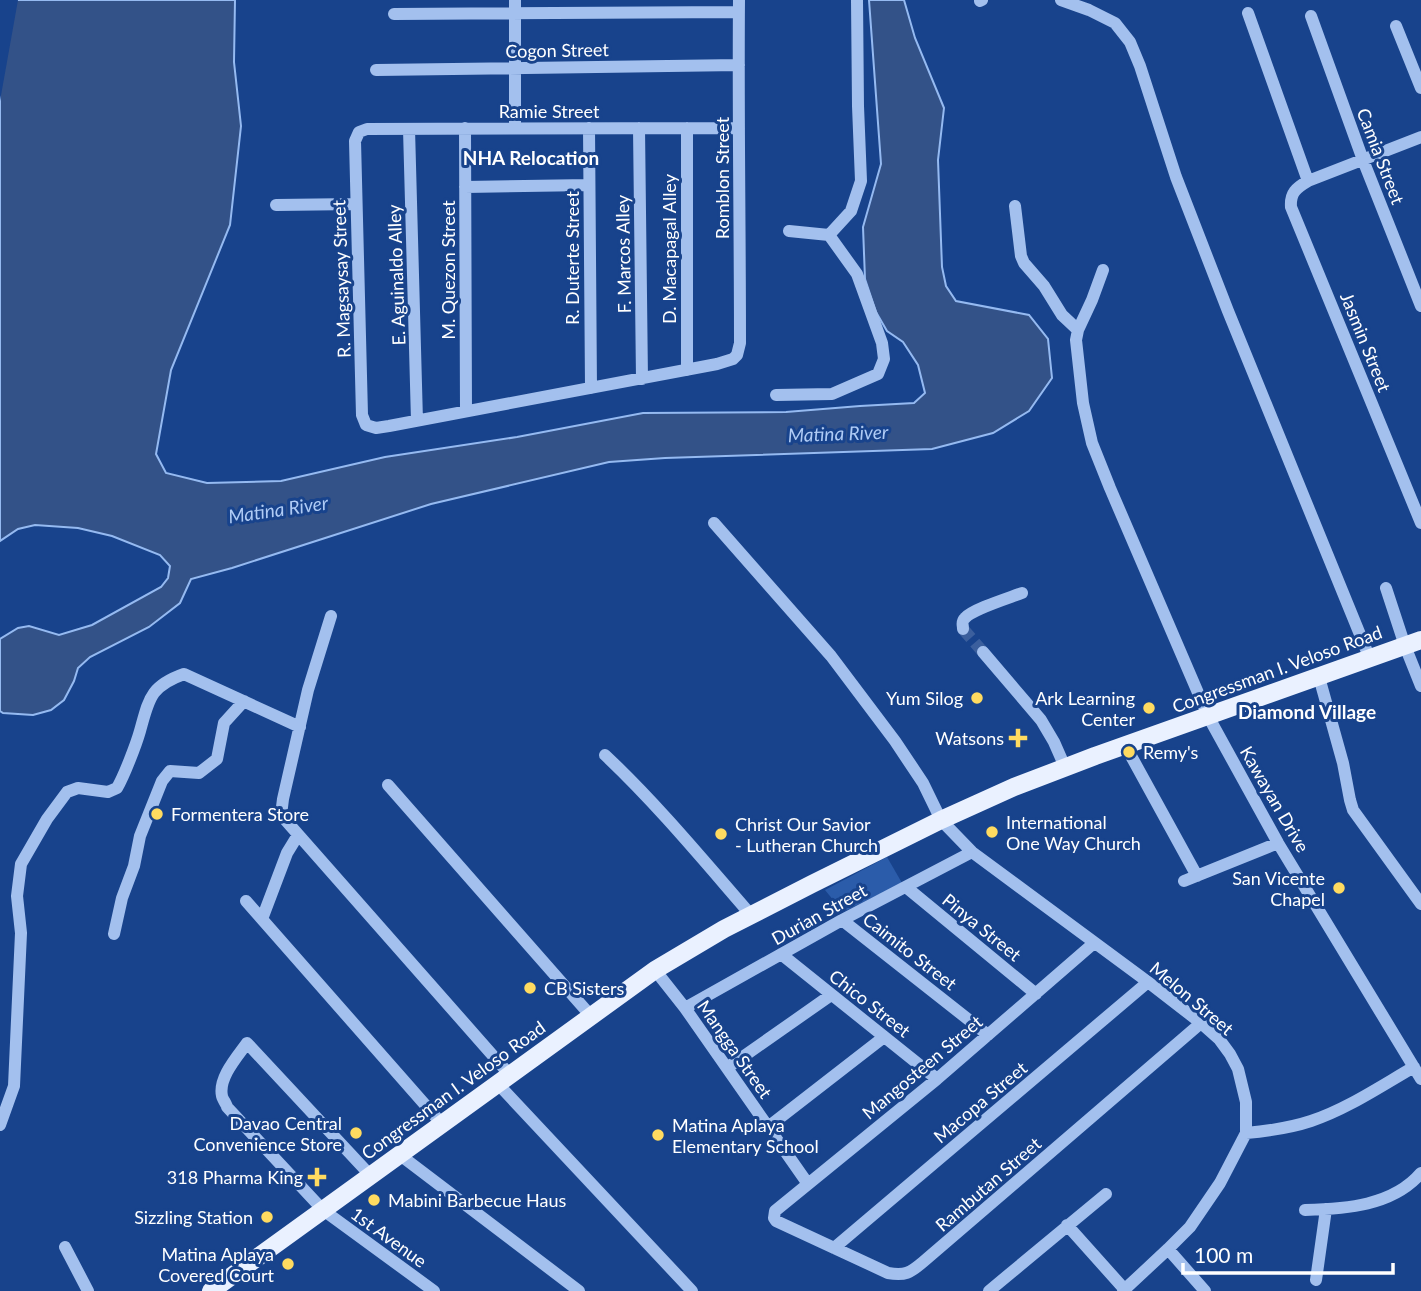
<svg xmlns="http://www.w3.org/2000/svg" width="1421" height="1291" viewBox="0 0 1421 1291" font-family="Lato,sans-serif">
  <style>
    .green { fill: #2b5caa }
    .water { fill: #335288; stroke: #95baf1; stroke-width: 2 }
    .pier { fill: #18438c }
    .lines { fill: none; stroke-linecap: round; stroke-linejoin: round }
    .minor-tunnel { stroke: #3b5f9d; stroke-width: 12; stroke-dasharray: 12 6; stroke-linecap: butt }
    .minor { stroke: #a3c0ee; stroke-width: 12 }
    .major { stroke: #eaf1ff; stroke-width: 18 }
    .poi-dot { fill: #ffdb60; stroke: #18438c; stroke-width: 2.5 }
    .labels { text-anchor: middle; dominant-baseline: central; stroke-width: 6; stroke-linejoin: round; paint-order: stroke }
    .street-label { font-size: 18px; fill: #fff; stroke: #18438c }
    .poi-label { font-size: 18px; fill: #fff; stroke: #18438c; text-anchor: end }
    .neighbourhood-label { font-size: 19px; font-weight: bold; fill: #fff; stroke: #18438c }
    .water-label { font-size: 19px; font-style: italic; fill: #afcbf5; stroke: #18438c }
  </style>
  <rect width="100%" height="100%" fill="#18438c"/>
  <path class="green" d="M887,857L902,883L843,912L825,890Z"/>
  <path class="water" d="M0,0H235L234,62L241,126L230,225L171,370L156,454L166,473L207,483L281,481L385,457L517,437L643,413L786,412L860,406L914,403L925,393L918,365L903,342L887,331L876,312L865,279L863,227L881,164L869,0H904L915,38L944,108L938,160L942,267L946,286L956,301L1029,315L1048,339L1052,378L1029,411L993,433L932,449L665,458L609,462L431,504L232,568L191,579L180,603L149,627L90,657L78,668L74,681L64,700L51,710L33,715L3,713L0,711V639L18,628L29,626L59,635L92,625L161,587L168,578L170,566L160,555L112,536L78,528L35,525L18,529L0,541Z"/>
  <path class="pier" d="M0,0H18L0,101Z"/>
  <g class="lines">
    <path class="minor-tunnel" d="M963,629L983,652"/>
    <path class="minor" d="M515,0V128
      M739,0C738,114 740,229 740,343L737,355L733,359L717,364L389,426L376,428L366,425L362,415L355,141L359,132L367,129L739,128
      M1061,0L1089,10L1115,23L1130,42L1140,66L1176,177L1228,311L1370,659
      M980,1L982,0
      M1248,13L1308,181
      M394,14L739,12
      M1311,16L1363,160L1421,306
      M1396,26L1421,88
      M376,70L739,65
      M465,128L466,411
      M589,128L591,388
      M639,128L642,379
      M687,128V370
      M409,129L417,421
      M1421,137L1308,181C1296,188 1290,193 1291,207L1421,523
      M465,187L589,185
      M276,205L356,204
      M1015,206L1021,256L1024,263L1044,286L1062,315L1078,330
      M829,235L851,211L861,181L858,106L857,0
      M1103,270L1092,300L1078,330L1076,340L1083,403L1092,443L1110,488L1208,716L1278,843L1421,1079
      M776,395L832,394L878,374L884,359L882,343L857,274L829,235L789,231
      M714,523L831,656L895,741L923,783L941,820L972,852L1148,982L1201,1023L1219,1039L1230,1054L1238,1069L1246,1102V1133L1220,1183L1190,1227L1168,1249L1123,1291
      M1386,588L1405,646L1421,686
      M331,616L308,690L283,799L281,815L510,1075
      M963,629C963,624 961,622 965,618C973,609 1009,598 1022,593
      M983,652L1041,720L1054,742L1065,767
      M1319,677L1343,763L1350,800L1353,810L1421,904
      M1125,745L1197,876
      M605,755C658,805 704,861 751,915
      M388,785L591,1016
      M1184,881L1278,843
      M906,887L1036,994
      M246,901L442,1124
      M262,919L287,853L298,835
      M842,920L988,1035
      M114,934L122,898L134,866L140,836L162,781L170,771L199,773L217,759L224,723L244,701
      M1094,943L937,1079L775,1211L774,1218L776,1221L888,1273C905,1276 910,1273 923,1262L1201,1023
      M781,954L937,1079
      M655,970L685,1008L808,1184
      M685,1008L842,920L972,852
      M727,1068L831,995
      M498,1084L692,1291
      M0,1125L14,1086L21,933L17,896L21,864L47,819L67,792L78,788L108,792L117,788C124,776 136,745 140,731C149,699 150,686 184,674L300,727
      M768,1127L884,1037
      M1246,1133C1268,1131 1290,1128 1311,1121C1347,1109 1381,1086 1414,1067
      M400,1155L579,1291
      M371,1176L247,1043C237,1057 218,1078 222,1096C222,1098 227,1105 227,1107L323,1210L434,1291
      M1305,1210C1345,1209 1393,1206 1421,1173
      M1067,1225L1126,1291
      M65,1247L88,1291
      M834,1248L1148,982
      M1168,1249L1205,1291
      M1316,1280L1326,1209
      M989,1291L1106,1194"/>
    <path class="major" d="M211,1291L655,970L724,929L812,884L941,820L1014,787L1095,756L1421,640"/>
  </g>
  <g class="poi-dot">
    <circle cx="977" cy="698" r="7"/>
    <circle cx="1149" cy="708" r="7"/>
    <path d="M1014.5 727.5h7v7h7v7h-7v7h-7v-7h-7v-7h7z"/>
    <circle cx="1129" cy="752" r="7"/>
    <circle cx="157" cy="814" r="7"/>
    <circle cx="992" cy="832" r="7"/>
    <circle cx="721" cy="834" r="7"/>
    <circle cx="1339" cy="888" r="7"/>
    <circle cx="530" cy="988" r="7"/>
    <circle cx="356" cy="1133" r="7"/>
    <circle cx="658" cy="1135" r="7"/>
    <path d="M313.5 1166.5h7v7h7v7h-7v7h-7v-7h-7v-7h7z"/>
    <circle cx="374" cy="1200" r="7"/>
    <circle cx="267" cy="1217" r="7"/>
    <circle cx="288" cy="1264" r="7"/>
  </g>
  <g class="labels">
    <g class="street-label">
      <text transform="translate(557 50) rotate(-1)">Cogon Street</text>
      <text x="549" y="111">Ramie Street</text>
      <text transform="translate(1381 156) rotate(69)">Camia Street</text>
      <text transform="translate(722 178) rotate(-90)">Romblon Street</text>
      <text transform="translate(669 249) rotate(-90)">D. Macapagal Alley</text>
      <text transform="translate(623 254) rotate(-91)">F. Marcos Alley</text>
      <text transform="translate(572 258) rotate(-90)">R. Duterte Street</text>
      <text transform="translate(448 270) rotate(-90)">M. Quezon Street</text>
      <text transform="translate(396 275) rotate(-92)">E. Aguinaldo Alley</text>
      <text transform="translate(341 279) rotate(-92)">R. Magsaysay Street</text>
      <text transform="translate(1366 342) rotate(68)">Jasmin Street</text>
      <text transform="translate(1277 669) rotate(-20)">Congressman I. Veloso Road</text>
      <text transform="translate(1275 799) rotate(60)">Kawayan Drive</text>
      <text transform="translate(819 914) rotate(-29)">Durian Street</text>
      <text transform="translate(982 927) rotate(39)">Pinya Street</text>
      <text transform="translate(910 951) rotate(38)">Caimito Street</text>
      <text transform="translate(1192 998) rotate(40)">Melon Street</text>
      <text transform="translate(870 1003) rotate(38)">Chico Street</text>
      <text transform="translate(735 1049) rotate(55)">Mangga Street</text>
      <text transform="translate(922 1067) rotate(-40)">Mangosteen Street</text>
      <text transform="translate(453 1090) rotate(-36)">Congressman I. Veloso Road</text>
      <text transform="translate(980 1102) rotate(-40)">Macopa Street</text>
      <text transform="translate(988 1184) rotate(-41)">Rambutan Street</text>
      <text transform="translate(389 1237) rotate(36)">1st Avenue</text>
    </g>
    <g class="poi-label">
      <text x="963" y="698">Yum Silog</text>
      <text x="1135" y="698">Ark Learning<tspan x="1135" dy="21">Center</tspan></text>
      <text x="1004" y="738">Watsons</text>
      <text x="1143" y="752" text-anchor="start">Remy's</text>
      <text x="171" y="814" text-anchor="start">Formentera Store</text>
      <text x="1006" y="822" text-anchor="start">International<tspan x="1006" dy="21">One Way Church</tspan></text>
      <text x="735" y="824" text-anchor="start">Christ Our Savior<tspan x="735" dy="21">- Lutheran Church</tspan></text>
      <text x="1325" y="878">San Vicente<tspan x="1325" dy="21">Chapel</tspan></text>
      <text x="544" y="988" text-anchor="start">CB Sisters</text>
      <text x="342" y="1123">Davao Central<tspan x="342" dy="21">Convenience Store</tspan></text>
      <text x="672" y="1125" text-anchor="start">Matina Aplaya<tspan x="672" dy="21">Elementary School</tspan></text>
      <text x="303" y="1177">318 Pharma King</text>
      <text x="388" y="1200" text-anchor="start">Mabini Barbecue Haus</text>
      <text x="253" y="1217">Sizzling Station</text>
      <text x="274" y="1254">Matina Aplaya<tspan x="274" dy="21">Covered Court</tspan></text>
    </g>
    <g class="neighbourhood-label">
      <text x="531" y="157">NHA Relocation</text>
      <text x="1307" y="711">Diamond Village</text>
    </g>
    <g class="water-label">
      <text transform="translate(838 433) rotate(-2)">Matina River</text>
      <text transform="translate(278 509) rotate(-8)">Matina River</text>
    </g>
  </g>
  <path d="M1183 1263v10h210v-10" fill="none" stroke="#ffffff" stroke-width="3.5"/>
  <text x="1194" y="1263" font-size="21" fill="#ffffff" stroke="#18438c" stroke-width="5" paint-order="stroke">100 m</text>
</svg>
